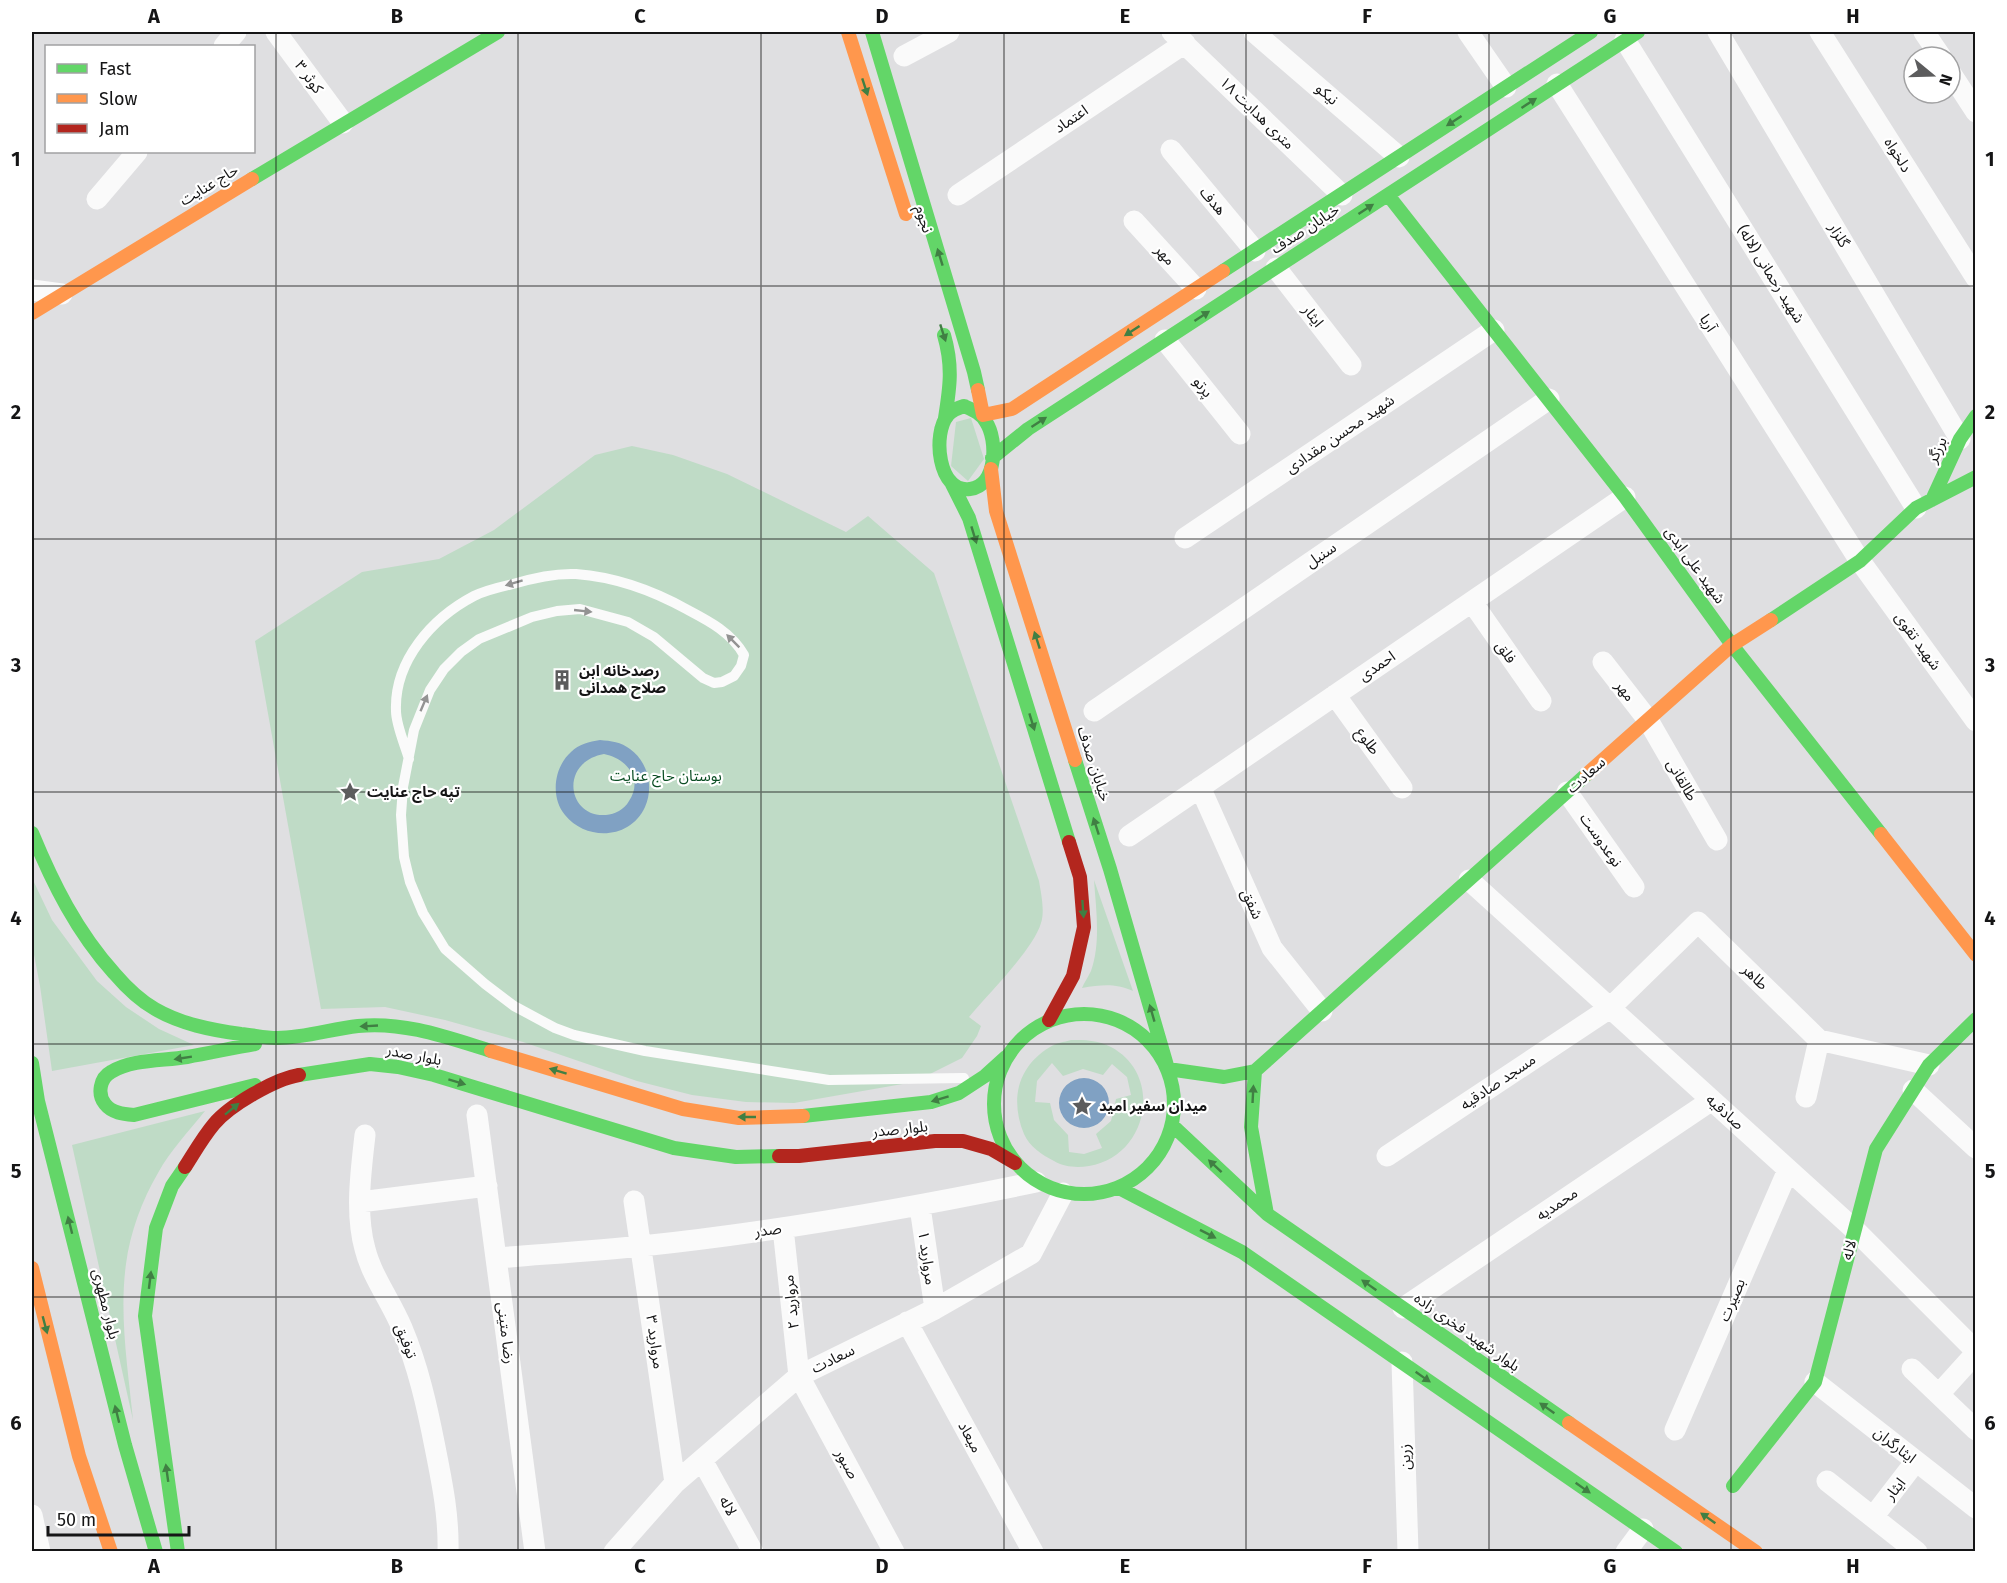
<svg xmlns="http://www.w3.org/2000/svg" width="2007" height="1583" viewBox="0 0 2007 1583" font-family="'Fira Sans','Noto Sans Arabic',sans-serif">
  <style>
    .green { fill: #bfdbc6; fill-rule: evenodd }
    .water { fill: #80a1c3; fill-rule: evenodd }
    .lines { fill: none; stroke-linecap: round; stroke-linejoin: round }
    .lane { stroke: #fafafa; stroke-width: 10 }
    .street { stroke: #fafafa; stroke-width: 21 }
    .fast { stroke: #63d668; stroke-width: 14 }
    .slow { stroke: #ff974d; stroke-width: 14 }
    .jam { stroke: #b3261e; stroke-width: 14 }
    .oneway { fill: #407f43 }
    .oneway2 { fill: #939393 }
    .grid { fill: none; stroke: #151516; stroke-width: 1.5; stroke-opacity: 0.55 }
    .labels { text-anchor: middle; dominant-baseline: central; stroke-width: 4.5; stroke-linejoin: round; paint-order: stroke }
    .street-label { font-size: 15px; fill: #151516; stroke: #fff }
    .poi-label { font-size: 15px; font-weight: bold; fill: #151516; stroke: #fff; text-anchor: start }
    .park-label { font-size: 15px; fill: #0a4d23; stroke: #fff }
    .neatline { fill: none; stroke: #151516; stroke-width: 2 }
    .grid-label { font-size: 20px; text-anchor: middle; font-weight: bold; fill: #151516 }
  </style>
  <rect width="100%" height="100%" fill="#dfdfe1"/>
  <path class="green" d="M971,418L984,459L968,481L951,466L956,422Z
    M632,446L673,455L727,474L846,532L868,516L934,573L1039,881C1041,893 1045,911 1041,923C1033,950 988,994 969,1017L981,1026L977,1036L962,1058L914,1082L794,1103L746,1102L692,1095L637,1081L523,1042L445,1020L385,1007L321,1009L255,641L362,572L439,559L494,530L595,455Z
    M32,878L52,920L97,981L126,1007L159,1029L194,1045L52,1071L40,986L32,944Z
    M1094,880L1133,991C1114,983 1102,985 1082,988C1084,983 1088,977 1091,971C1101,943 1096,909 1094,880Z
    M1071,1040C1085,1040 1098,1040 1111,1047C1165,1076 1147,1157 1089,1166C1077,1168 1064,1167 1054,1161C1042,1155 1029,1146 1024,1134C1010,1100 1017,1067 1050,1047C1056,1043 1064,1042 1071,1040ZM1052,1063L1063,1076L1083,1069L1103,1075L1112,1064L1127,1077L1131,1095L1116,1099L1111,1121L1096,1134L1102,1148L1084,1154L1069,1152L1068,1135L1054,1120L1050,1103L1035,1102L1037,1081Z
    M205,1111C189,1131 170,1151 158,1173C142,1200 130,1233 126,1264C119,1315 128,1369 133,1420L72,1145Z"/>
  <path class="water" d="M600,740C611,741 621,742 630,749C648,762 654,787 645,807C630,840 586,841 565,815C550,797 554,767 571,752C579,744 589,742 600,740ZM604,754C626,758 644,779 629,801C624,810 615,814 606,815C567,818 559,762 604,754Z
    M1059 1103a25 25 0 1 1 50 0a25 25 0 1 1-50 0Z"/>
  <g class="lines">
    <path class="lane" d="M409,759C405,745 396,725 396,711C394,661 432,618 474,596C486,590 500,587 513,584C533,578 555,573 576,574C616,577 654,591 688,610C709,621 732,633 744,655L741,666L734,676L722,682L714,683L703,678L654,637L628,622L580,609L557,611L532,617L479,639L461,652L444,669L430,690L414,730L403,787L401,815L404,857L410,882L423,913L445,949L485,984L514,1006L555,1028L574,1035L645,1051L829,1080L964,1078"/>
    <path class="street" d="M276,32L343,123
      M1172,32L1342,195
      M1254,32L1399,157
      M1468,32L1506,87
      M1718,32L1960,439
      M1820,32L1976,278
      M1924,32L1941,57
      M1625,40L1916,508
      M224,46L236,32
      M904,56L949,32
      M1950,72L1976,112
      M1557,84L1860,561L1976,721
      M1171,150L1255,251
      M958,195L1185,43
      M97,199L137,152
      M1134,221L1196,289
      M1276,268L1351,365
      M32,290L62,294
      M1165,340L1240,434
      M1185,538L1494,330
      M1472,602L1541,701
      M1603,662L1648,720L1717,840
      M1335,695L1402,788
      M1094,711L1549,399
      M1200,787L1272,948L1322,1011
      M1567,792L1634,887
      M1129,836L1625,497
      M1469,880L1855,1230L1976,1351
      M1913,1090L1976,1148
      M1806,1097L1819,1040
      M477,1115L535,1552
      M365,1135C361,1171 355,1213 365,1249C372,1277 391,1301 402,1328C418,1366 427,1406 435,1447C442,1482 449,1516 448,1552
      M1387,1156L1610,1008L1698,922L1819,1040L1929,1065
      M634,1201L675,1483
      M360,1202L487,1186
      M920,1207L935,1309
      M783,1228L799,1376L894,1552
      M497,1258C545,1254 593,1251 642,1246C774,1232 906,1209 1036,1182
      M1403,1308L1712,1100
      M907,1322L1033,1552
      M1402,1362L1408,1552
      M1912,1369L1976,1430
      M1815,1382L1976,1508
      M1939,1394L1976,1353
      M1675,1430L1788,1170
      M702,1460L753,1552
      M1827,1481L1917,1552
      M32,1515L40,1552
      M1873,1517L1916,1461
      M614,1552L675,1483L799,1376L935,1309L1031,1254L1063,1193
      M1626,1552L1643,1529"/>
    <path class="fast" d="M872,32L974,372L978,390
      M252,179L498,32
      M1388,195L1625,497L1732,645L1881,834
      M1223,271L1591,32
      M944,335C953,366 950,387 945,418
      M964,406C973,410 981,413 986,422C998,440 997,486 970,489C938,494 932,433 948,415C952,410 958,408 964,406Z
      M992,458L1028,429L1638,32
      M951,482L969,518L1069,842
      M1932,500L1960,439L1976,416
      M1771,620L1860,561L1916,508L1976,477
      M1075,760L1110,869L1168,1069L1224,1077L1255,1071
      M32,833C53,884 77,932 114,973C126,987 139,1000 155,1009C181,1024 211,1030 241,1034C253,1035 265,1038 277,1038C305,1038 331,1029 358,1026C404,1021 449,1038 491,1051
      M994 1104a90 90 0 1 1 180 0a90 90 0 1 1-180 0Z
      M255,1044C232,1048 210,1053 187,1057C163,1061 132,1059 111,1072C100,1078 97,1094 105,1104C112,1113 123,1114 134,1115L255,1085
      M32,1063L38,1101L125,1445L156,1552
      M1255,1071L1587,774
      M1255,1071L1251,1127L1267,1214
      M299,1075L370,1064L398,1067L434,1075L674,1148L736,1157L779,1156
      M803,1116L931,1102L959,1093L985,1076L1006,1057
      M1172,1125L1267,1214L1569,1423
      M1119,1188L1242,1252L1676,1552
      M1733,1486L1815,1382L1876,1149L1929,1065L1976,1019
      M178,1552L145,1316L156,1228L172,1186L185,1167"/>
    <path class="slow" d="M848,32L906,214
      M32,313L252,179
      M978,390L983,415L1012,409L1223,271
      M991,469L996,511L1075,760
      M1587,774L1732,645L1771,620
      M1881,834L1976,955
      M491,1051L683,1109L739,1118L803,1116
      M32,1268L79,1456L111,1552
      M1569,1423L1756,1552"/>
    <path class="jam" d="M1049,1020L1073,976L1084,927L1080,877L1069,842
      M779,1156H799L935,1141H963L991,1149L1015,1163
      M185,1167C194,1153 203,1137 214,1124C230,1105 275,1079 299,1075"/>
  </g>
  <defs><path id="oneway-solid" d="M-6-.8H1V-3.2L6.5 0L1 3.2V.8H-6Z" transform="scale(1.5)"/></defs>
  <g class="oneway">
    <use href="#oneway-solid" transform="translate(865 87) rotate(72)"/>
    <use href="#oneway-solid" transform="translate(1529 103) rotate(-33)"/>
    <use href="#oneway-solid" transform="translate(1454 121) rotate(147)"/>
    <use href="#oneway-solid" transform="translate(1366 209) rotate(-33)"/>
    <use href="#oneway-solid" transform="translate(940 257) rotate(-107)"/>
    <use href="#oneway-solid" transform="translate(1202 316) rotate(-33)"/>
    <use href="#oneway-solid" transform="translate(1132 331) rotate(147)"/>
    <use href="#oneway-solid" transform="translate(943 333) rotate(72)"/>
    <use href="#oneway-solid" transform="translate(1039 422) rotate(-33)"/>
    <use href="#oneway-solid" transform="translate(974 535) rotate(73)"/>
    <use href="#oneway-solid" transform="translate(1037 640) rotate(-108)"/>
    <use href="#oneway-solid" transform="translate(1032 722) rotate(73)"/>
    <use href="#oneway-solid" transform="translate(1096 826) rotate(-108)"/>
    <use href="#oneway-solid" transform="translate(1083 909) rotate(86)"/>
    <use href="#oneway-solid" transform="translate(1152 1013) rotate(-106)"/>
    <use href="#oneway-solid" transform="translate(369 1026) rotate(177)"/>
    <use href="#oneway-solid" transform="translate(183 1058) rotate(171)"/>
    <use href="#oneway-solid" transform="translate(558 1071) rotate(-163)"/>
    <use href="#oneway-solid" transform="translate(457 1082) rotate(17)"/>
    <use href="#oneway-solid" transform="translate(1253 1094) rotate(-87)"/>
    <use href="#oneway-solid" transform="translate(940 1099) rotate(163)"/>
    <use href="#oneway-solid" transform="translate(232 1109) rotate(-39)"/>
    <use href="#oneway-solid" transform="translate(747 1117) rotate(-180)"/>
    <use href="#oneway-solid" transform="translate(1215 1166) rotate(-137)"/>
    <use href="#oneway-solid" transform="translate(70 1225) rotate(-104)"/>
    <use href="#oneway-solid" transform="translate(1208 1234) rotate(27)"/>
    <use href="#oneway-solid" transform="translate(150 1280) rotate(-83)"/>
    <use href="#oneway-solid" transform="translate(1369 1285) rotate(-145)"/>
    <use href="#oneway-solid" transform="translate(45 1325) rotate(75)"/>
    <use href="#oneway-solid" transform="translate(1423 1377) rotate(35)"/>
    <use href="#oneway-solid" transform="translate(1547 1408) rotate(-145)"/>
    <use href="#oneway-solid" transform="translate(117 1414) rotate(-104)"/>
    <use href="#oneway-solid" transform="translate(167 1473) rotate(-98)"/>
    <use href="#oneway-solid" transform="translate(1583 1488) rotate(35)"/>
    <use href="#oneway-solid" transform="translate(1708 1518) rotate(-145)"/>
  </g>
  <g class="oneway2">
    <use href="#oneway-solid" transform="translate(514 583) rotate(163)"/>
    <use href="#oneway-solid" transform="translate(583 611) rotate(6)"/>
    <use href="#oneway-solid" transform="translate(733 641) rotate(-135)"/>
    <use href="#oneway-solid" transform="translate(424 703) rotate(-67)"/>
  </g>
  <path class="grid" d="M276,32V1552M518,32V1552M761,32V1552M1004,32V1552M1246,32V1552M1489,32V1552M1731,32V1552M32,286H1976M32,539H1976M32,792H1976M32,1044H1976M32,1297H1976"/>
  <defs>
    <g id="building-bare" transform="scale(1.62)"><path d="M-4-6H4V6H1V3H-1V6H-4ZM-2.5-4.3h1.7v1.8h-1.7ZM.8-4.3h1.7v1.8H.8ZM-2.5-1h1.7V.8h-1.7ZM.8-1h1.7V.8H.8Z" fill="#5c5c5d" stroke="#fff" stroke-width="2.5" paint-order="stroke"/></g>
    <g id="sight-bare" transform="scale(1.62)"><path d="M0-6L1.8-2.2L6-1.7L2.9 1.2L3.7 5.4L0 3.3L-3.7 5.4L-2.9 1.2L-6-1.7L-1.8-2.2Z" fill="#5c5c5d" stroke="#fff" stroke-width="2.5" paint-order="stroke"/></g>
  </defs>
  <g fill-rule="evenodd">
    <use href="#building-bare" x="562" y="680"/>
    <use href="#sight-bare" x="350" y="792"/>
    <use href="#sight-bare" x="1082" y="1106"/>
  </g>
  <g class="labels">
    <g class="street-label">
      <text transform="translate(309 77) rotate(54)">کوثر ۳</text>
      <text transform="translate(1327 94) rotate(41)">نیکو</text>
      <text transform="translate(1257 113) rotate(44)">۱۸ متری هدایت</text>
      <text transform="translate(1071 119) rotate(-34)">اعتماد</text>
      <text transform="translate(1898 155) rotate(58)">دلخواه</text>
      <text transform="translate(209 185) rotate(-31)">حاج عنایت</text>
      <text transform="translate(1213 201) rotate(50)">هدف</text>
      <text transform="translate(924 219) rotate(72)">نجوم</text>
      <text transform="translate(1305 229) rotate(-33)">خیابان صدف</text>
      <text transform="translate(1839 235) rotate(59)">گلزار</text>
      <text transform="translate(1165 255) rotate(48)">مهر</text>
      <text transform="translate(1771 274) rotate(58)">شهید رحمانی (لاله)</text>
      <text transform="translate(1313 316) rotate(52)">ایثار</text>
      <text transform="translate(1708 323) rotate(58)">آریا</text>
      <text transform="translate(1203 387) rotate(52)">پرتو</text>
      <text transform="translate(1340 434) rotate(-34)">شهید محسن مقدادی</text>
      <text transform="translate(1937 450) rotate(-65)">برزگر</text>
      <text transform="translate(1321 555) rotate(-34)">سنبل</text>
      <text transform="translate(1695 565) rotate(54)">شهید علی ابدی</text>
      <text transform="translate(1918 641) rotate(54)">شهید تقوی</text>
      <text transform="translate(1506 652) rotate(55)">فلق</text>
      <text transform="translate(1377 666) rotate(-34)">احمدی</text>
      <text transform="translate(1625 691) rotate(52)">مهر</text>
      <text transform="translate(1368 741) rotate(54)">طلوع</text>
      <text transform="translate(1094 764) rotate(72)">خیابان صدف</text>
      <text transform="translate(1586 775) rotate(-42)">سعادت</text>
      <text transform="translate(1682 780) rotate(60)">طالقانی</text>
      <text transform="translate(1601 840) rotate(55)">نوعدوست</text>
      <text transform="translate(1252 904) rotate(66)">شفق</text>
      <text transform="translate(1755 977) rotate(44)">طاهر</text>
      <text transform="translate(414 1055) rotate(11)">بلوار صدر</text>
      <text transform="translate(1498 1082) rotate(-34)">مسجد صادقیه</text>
      <text transform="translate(1725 1112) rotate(42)">صادقیه</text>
      <text transform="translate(900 1129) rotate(-6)">بلوار صدر</text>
      <text transform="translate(1557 1204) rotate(-34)">محمدیه</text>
      <text transform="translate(768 1230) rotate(-8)">صدر</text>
      <text transform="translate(1849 1250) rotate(-75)">لاله</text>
      <text transform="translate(927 1258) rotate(82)">مروارید ۱</text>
      <text transform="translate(1732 1300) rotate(-67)">بصیرت</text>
      <text transform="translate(791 1302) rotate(-96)">مروارید ۲</text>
      <text transform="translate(106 1304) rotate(76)">بلوار مطهری</text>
      <text transform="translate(1467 1332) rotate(35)">بلوار شهید فخری زاده</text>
      <text transform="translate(506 1333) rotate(83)">رضا متینی</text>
      <text transform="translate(406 1341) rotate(69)">توفیق</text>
      <text transform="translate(655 1342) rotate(82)">مروارید ۳</text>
      <text transform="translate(833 1359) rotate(-26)">سعادت</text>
      <text transform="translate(970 1437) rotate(61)">میعاد</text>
      <text transform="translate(1895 1445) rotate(38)">ایثارگران</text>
      <text transform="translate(1405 1457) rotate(-92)">زرین</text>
      <text transform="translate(847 1464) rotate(61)">صبور</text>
      <text transform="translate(1895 1489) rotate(-52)">ایثار</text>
      <text transform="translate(728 1506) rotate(61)">لاله</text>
    </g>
    <g class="poi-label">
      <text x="579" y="671">رصدخانه ابن<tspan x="579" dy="17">صلاح همدانی</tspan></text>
      <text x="367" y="792">تپه حاج عنایت</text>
      <text x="1099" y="1106">میدان سفیر امید</text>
    </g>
    <g class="park-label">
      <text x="666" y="776">بوستان حاج عنایت</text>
    </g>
  </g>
  <rect width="2007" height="1583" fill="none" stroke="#ffffff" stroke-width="66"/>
  <rect x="45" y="45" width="210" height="108" fill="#ffffff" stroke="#a1a1a2" stroke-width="1.5"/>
  <rect x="57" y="64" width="30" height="9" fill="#63d668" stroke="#a1a1a2" stroke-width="1.5"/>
  <text x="99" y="75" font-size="18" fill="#151516">Fast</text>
  <rect x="57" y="94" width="30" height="9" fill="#ff974d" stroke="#a1a1a2" stroke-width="1.5"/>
  <text x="99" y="105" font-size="18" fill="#151516">Slow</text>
  <rect x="57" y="124" width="30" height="9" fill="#b3261e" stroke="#a1a1a2" stroke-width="1.5"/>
  <text x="99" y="135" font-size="18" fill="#151516">Jam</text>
  <g transform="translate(1932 75) rotate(109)"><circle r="28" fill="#ffffff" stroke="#a1a1a2" stroke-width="1.5"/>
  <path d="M0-4.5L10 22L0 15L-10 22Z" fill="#5c5c5d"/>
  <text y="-9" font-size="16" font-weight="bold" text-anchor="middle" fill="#151516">N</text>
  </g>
  <path d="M48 1526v9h141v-9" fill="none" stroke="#151516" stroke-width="3"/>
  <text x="57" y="1526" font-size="18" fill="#151516" stroke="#ffffff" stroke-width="4.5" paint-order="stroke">50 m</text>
  <rect x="33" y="33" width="1941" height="1517" class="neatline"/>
  <g class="grid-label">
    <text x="154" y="23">A</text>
    <text x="397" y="23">B</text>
    <text x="640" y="23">C</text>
    <text x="882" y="23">D</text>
    <text x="1125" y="23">E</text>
    <text x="1367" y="23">F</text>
    <text x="1610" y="23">G</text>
    <text x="1853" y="23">H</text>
    <text x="16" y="166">1</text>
    <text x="1990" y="166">1</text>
    <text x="16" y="419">2</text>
    <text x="1990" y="419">2</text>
    <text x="16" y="672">3</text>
    <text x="1990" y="672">3</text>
    <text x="16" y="925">4</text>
    <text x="1990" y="925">4</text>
    <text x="16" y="1178">5</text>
    <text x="1990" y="1178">5</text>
    <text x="16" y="1430">6</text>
    <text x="1990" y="1430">6</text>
    <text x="154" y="1573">A</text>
    <text x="397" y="1573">B</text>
    <text x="640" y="1573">C</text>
    <text x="882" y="1573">D</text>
    <text x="1125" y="1573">E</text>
    <text x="1367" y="1573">F</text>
    <text x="1610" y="1573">G</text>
    <text x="1853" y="1573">H</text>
  </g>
</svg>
